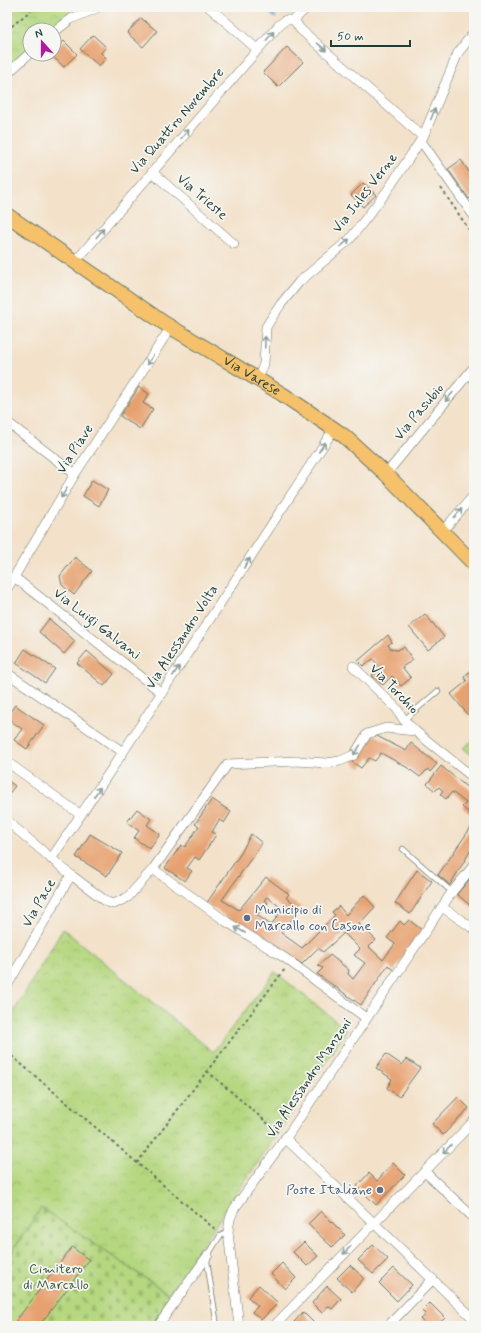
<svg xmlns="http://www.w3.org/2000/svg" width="481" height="1333" viewBox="0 0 481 1333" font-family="Mynerve,sans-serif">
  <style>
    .green { fill: #b5d77f; stroke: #6a8a5a }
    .cemetery { fill: url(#cemetery-stones); stroke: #6a8a5a }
    .park { fill: url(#park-crowns); stroke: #6a8a5a }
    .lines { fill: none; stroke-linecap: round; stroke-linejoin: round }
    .stream { stroke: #6fa7de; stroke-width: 3 }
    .building { fill: #e7a170; fill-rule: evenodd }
    .lane-casing { stroke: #697668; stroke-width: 6 }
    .street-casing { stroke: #697668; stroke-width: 10 }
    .primary-casing { stroke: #697668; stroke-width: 16 }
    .path { stroke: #697668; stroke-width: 2; stroke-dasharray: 3 3; stroke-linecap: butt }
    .lane { stroke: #fff; stroke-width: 4.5 }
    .street { stroke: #fff; stroke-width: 9 }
    .primary { stroke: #f5c16b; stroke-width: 14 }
    .oneway { stroke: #8f9e9a }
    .service-dot { fill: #5c6f8a; stroke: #f6f6f2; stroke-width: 1.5 }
    .labels { text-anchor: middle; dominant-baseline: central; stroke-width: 3.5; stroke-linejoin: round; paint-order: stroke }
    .street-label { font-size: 14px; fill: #1f3d34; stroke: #f6f6f2 }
    .service-label { font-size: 14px; fill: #4e5e75; stroke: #f6f6f2; text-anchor: start }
    .park-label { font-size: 14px; fill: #3d5c43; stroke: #f6f6f2 }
  </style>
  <defs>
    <pattern id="cemetery-stones" width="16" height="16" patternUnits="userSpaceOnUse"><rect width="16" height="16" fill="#b5d77f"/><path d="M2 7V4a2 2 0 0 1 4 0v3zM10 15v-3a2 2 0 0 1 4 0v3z" fill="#9bb96e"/></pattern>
    <pattern id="park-crowns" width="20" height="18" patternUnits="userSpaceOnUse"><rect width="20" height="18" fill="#b5d77f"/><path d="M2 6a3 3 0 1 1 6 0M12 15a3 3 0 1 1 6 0" fill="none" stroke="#9bb96e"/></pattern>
  </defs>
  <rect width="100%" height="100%" fill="#f6f6f2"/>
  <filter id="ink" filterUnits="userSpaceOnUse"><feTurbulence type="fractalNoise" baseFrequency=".025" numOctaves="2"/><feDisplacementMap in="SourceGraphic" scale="8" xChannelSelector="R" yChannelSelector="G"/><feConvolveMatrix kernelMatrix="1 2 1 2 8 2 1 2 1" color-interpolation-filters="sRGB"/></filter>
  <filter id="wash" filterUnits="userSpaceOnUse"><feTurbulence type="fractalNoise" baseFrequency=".012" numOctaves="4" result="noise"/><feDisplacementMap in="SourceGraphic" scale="16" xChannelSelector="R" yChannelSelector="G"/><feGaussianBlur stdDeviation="0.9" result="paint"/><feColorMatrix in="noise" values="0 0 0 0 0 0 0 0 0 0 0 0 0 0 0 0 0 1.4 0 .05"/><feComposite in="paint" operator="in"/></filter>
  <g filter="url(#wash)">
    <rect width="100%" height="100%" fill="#f3e1c9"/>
    <path class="green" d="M474,740V757L463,748Z"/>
    <path class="cemetery" d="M41,1208L170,1295L165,1309L153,1326H7V1259Z"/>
    <path class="park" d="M7,7H90L72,12L51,30H30V48L7,68Z
      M63,929L213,1052L275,972L347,1030L169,1294L41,1208L7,1258V1023Z"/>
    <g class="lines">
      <path class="stream" d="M264,7L275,17"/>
    </g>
    <g id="blocks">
      <path class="building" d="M141,18L157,31L143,47L127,33Z
        M93,35L106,47L101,53L106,58L99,66L80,49Z
        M64,41L77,54L64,67L50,54H54V51Z
        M287,47L303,62L278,87L263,72Z
        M461,160L474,179L471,181L474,185V195L469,199L448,169Z
        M363,183L376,195L363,207L351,195Z
        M139,387L149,394L143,403L153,409L140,429L120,416Z
        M92,480L108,490L99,506L83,496Z
        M75,557L92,571L74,595L62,585L60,576Z
        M425,614L444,637L428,650L409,627Z
        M49,619L75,641L64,654L39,632Z
        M388,635L392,642L388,645L391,649L397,650L404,647L413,660L402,667L411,678L401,686L392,676L383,685L372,676L378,665L373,659L363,666L358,661Z
        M25,649L55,669L45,683L16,663Z
        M87,651L114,674L104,686L77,663Z
        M469,672L474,673V710L468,715L451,694L467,681L464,677Z
        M15,705L44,725L27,749L14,740L22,729L7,718V716Z
        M375,735L406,751L411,743L437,764L430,772L428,769L420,777L408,768L381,753L375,761L369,758L361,768L352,762L367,740Z
        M441,766L474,793V817L462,807L466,803L452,792L446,799L440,794L443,791L439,787L435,791L427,784Z
        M7,780L15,786L7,796Z
        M212,799L231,812L224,823L219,820L212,832L216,835L199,860L195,857L187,868L192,871L185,881L165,868L181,845L185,847L199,826L195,824Z
        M137,809L151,819L147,825L160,834L150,849L134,838L139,831L127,822Z
        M474,823V845L450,885L438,875Z
        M90,834L122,853L107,876L76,857Z
        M251,834L262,843L222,900L239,910L266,877L289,894L286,898L301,907L281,933L302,948L335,915L332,912L339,906L346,915L364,895L375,907L359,924L376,940L369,947L383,960L395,944L387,938L400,921L404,925L409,920L422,930L394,971L388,965L361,1005L317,974L323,968L318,966L330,955L349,970L348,974L353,979L365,963L354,955L360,949L344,933L323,952L318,948L302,964L206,904L241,853ZM267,897L283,909L271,925L257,915L268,903L264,900Z
        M417,870L432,881L410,914L395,903Z
        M474,874V909L457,894Z
        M386,1054L402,1065L407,1059L420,1068L399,1097L387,1088L392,1079L376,1068Z
        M458,1097L469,1108L443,1135L432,1124Z
        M393,1163L405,1175L376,1205L357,1186L369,1173L377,1181Z
        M321,1211L345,1235L332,1247L308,1224Z
        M304,1242L318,1256L307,1266L293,1252Z
        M373,1245L388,1259L373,1274L358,1260Z
        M72,1247L89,1260L39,1326H12Z
        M282,1263L296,1278L285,1289L271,1274Z
        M350,1265L364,1278L352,1292L337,1278Z
        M394,1268L412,1285L397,1301L379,1283Z
        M259,1285L278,1303L261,1320L252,1312L258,1306L248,1297Z
        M327,1286L341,1299L332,1309L328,1306L322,1313L312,1303Z
        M430,1303L445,1318L436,1326H428L421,1319L426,1315L422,1311Z
        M303,1312L317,1326H298L294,1322Z"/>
    </g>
  </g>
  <g filter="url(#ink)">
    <use href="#blocks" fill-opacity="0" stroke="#697668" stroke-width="1"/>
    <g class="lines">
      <g class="lane-casing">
        <path id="lane" d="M404,720L438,691
          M403,849L452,892
          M217,1326L207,1261L208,1255L220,1236L228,1232"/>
      </g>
      <g class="street-casing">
        <path id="street" d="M209,7L258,50
          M294,20L300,29L423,137
          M54,32L71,19L99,7
          M7,74L30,53
          M421,141L474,216
          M152,172L234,244
          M75,262L279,25L286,20H294L307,7
          M258,379L264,364L266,327L271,319L281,304L299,282L350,239L387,191L423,137L458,53L474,32
          M7,422L75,474
          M386,474L474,367
          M442,532L474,495
          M14,577L162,693
          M7,589L75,474L171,327
          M353,666L397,709L404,720L415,731
          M7,673L123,752
          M7,762L81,815
          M7,821L71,875L107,902L114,904L128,897L153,869L228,764L297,761L326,763L340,761L354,755L367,734L386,728L415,731L474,778
          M51,859L123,752L334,429
          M153,869L227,922L285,958L366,1018
          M442,907L474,929
          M7,986L71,875
          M285,1138L474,1319
          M425,1172L474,1218
          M158,1326L208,1255
          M239,1326L228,1232L230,1219L234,1209L290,1132L452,892L474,865
          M274,1326L474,1121
          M388,1326L433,1279"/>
      </g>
      <g class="primary-casing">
        <g id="primary">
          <path id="s1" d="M7,215L164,323L282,394L334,429L344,436L386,474L474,564"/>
        </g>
      </g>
      <path class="path" d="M7,30L35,7
        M441,188L474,237
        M7,1052L216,1230
        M207,1071L279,1133
        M137,1163L285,969"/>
      <use href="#lane" class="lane"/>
      <use href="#street" class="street"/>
      <use href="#primary" class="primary"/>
    </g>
    <defs><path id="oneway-shaft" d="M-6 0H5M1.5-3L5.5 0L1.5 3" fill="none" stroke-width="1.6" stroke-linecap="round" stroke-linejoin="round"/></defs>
    <g class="oneway">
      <use href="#oneway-shaft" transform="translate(270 36) rotate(-49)"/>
      <use href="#oneway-shaft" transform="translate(322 47) rotate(41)"/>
      <use href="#oneway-shaft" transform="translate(433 114) rotate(-68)"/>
      <use href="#oneway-shaft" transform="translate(185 134) rotate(-49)"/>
      <use href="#oneway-shaft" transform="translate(100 233) rotate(-50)"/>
      <use href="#oneway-shaft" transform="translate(345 243) rotate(-41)"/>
      <use href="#oneway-shaft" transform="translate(265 342) rotate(-88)"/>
      <use href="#oneway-shaft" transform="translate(150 360) rotate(123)"/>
      <use href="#oneway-shaft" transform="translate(449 397) rotate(130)"/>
      <use href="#oneway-shaft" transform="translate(322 447) rotate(-57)"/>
      <use href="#oneway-shaft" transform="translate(64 493) rotate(121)"/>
      <use href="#oneway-shaft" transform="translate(458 513) rotate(-49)"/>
      <use href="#oneway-shaft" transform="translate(247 563) rotate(-57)"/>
      <use href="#oneway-shaft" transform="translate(176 671) rotate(-57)"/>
      <use href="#oneway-shaft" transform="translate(357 750) rotate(125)"/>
      <use href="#oneway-shaft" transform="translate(97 792) rotate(-56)"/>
      <use href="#oneway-shaft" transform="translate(240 930) rotate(-150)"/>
      <use href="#oneway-shaft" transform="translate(447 1149) rotate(134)"/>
      <use href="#oneway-shaft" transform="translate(347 1250) rotate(134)"/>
    </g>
  </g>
  <g class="service-dot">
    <circle cx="247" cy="918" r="4"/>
    <circle cx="380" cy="1190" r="4"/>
  </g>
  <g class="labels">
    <g class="street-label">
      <text transform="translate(177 121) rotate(-49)">Via Quattro Novembre</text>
      <text transform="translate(365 193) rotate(-52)">Via Jules Verne</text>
      <text transform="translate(202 197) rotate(41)">Via Trieste</text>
      <text stroke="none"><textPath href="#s1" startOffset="293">Via Varese</textPath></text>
      <text transform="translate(419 412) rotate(-50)">Via Pasubio</text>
      <text transform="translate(75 449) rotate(-57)">Via Piave</text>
      <text transform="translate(97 624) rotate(38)">Via Luigi Galvani</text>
      <text transform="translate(182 637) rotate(-57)">Via Alessandro Volta</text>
      <text transform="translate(394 689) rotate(46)">Via Torchio</text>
      <text transform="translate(39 903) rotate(-60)">Via Pace</text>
      <text transform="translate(309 1078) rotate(-56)">Via Alessandro Manzoni</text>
    </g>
    <g class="service-label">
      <text x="255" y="910">Municipio di<tspan x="255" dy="16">Marcallo con Casone</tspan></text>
      <text x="372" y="1190" text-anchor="end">Poste Italiane</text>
    </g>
    <g class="park-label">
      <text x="56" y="1269">Cimitero<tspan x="56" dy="16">di Marcallo</tspan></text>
    </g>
  </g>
  <rect width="481" height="1333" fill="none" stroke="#f6f6f2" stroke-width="24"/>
  <g transform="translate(42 42) rotate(339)"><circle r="19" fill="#f6f6f2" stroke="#a0aca6"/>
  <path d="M0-3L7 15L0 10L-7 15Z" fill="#b5179e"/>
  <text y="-6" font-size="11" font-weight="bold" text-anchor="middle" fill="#1f3d34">N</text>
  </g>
  <path d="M331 40v6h79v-6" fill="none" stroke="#1f3d34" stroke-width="2"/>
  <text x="337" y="40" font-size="12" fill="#1f3d34" stroke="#f6f6f2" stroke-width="3" paint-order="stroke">50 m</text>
</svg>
